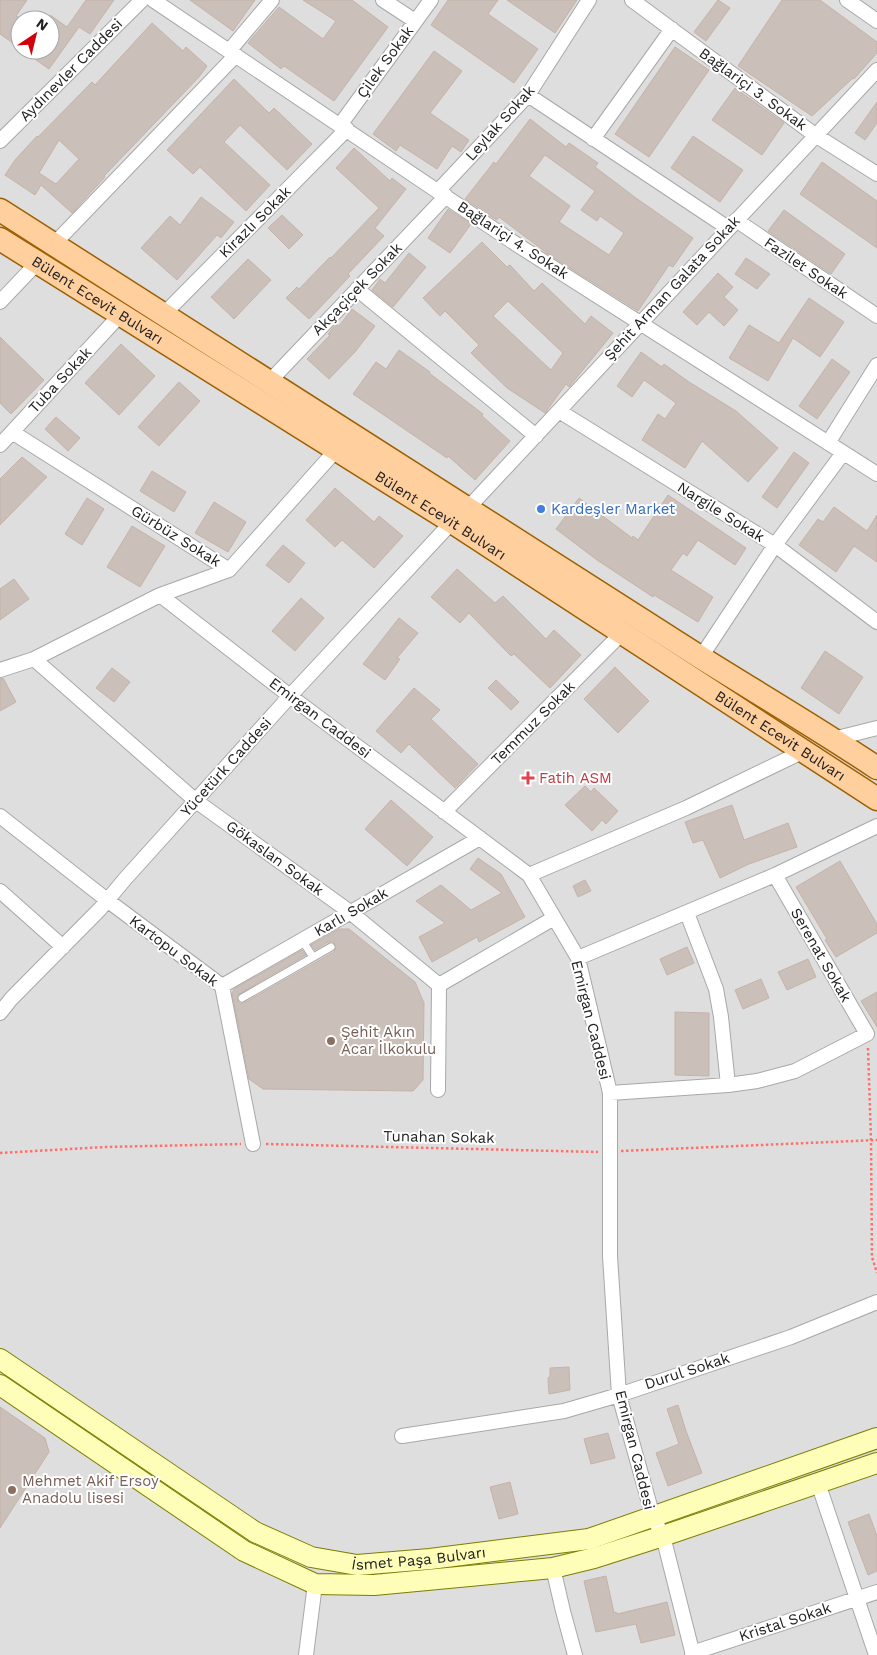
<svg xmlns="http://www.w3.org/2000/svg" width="877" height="1655" viewBox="0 0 877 1655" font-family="'Work Sans',sans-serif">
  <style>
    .residential { fill: #dfdede; fill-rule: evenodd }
    .building { fill: #cabfb9; stroke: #c5b3a8; fill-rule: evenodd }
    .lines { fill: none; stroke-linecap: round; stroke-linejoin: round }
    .lane-casing { stroke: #a8a8a8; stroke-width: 9 }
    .street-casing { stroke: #a8a8a8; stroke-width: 16 }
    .secondary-casing { stroke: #7a7f00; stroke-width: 22 }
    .primary-casing { stroke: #9d5f00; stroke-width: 25 }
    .path { stroke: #ff706a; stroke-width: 2.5; stroke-dasharray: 2.5 2.5; stroke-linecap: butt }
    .lane { stroke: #fff; stroke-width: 7 }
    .street { stroke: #fff; stroke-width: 14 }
    .secondary { stroke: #fefeb8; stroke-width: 20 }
    .primary { stroke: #ffcf9e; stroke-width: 22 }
    .shop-dot { fill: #3f7fe0; stroke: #fff; stroke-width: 2 }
    .health-dot { fill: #e0444e; stroke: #fff; stroke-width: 2 }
    .education-dot { fill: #8d6e63; stroke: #fff; stroke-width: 2 }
    .labels { text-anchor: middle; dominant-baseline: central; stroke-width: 4; stroke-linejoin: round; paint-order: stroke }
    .street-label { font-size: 15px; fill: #212121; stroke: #fff }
    .shop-label { font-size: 15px; fill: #366cbe; stroke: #fff; text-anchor: start }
    .health-label { font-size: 15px; fill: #be3a42; stroke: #fff; text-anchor: start }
    .education-label { font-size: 15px; fill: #785e54; stroke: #fff; text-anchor: start }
  </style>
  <rect width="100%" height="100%" fill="#f2ede7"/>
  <path class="residential" d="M0,0H877V1655H0ZM20,20H50V50H20Z"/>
  <path class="building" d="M0,0H27L16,16L20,18V48L0,34Z
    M86,0H114L90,34L79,27L49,69L22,50H50V15L67,27Z
    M190,0H255L233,31Z
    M303,0H352L388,27L334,101L284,66L281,69L248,43L279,7L323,39L336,21Z
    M448,0H498L488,14L538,49L514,83L431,25Z
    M507,0H577L555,33Z
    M718,0L730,8L706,41L694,32Z
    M782,0H820L877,42V53L854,79L853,78L812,116L738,66Z
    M152,23L183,51L186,47L207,66L199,77L104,176L105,177L72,213L41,185L35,195L5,175L15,160L37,136L38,137L92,82L95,85ZM59,140L79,159L56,184L39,173Z
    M675,47L709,70L649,157L615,134Z
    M434,51L462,71L430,113L469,140L461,152L452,146L437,169L400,145L396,151L373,134Z
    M234,79L269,113L274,108L312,144L287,170L240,125L224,142L270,185L246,211L200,167L193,174L167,150Z
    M735,88L784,123L762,155L712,120Z
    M877,102V123L865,140L855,133Z
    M530,119L566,147L569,143L598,163L595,167L636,198L693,238L673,267L669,265L638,311L548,254L499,217L497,220L465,199L494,162L496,164ZM545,155L595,191L581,210L597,221L600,216L624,233L609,255L559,222L570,206L529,176Z
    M693,136L743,170L720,202L671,168Z
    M354,148L390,181L392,178L406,189L375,228L384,236L348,274L350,276L309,319L286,298L297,287L299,289L330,257L331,258L379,208L336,168Z
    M822,162L877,201V248L800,194Z
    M201,197L234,222L221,238L217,235L177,280L141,248L170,216L180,225Z
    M448,209L471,224L450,253L428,238Z
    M784,210L845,254L831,274L768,231Z
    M282,215L303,235L289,249L268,228Z
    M482,242L507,267L510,265L534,291L542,283L585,324L591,316L613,333L574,381L569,387L566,384L545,413L507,388L471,353L479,345L445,311L440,316L423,298ZM508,301L563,353L551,370L493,316Z
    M409,253L426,267L393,307L372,290L380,279L385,283Z
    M746,258L770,274L757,289L735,274Z
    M248,259L271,280L234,319L211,297Z
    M718,273L733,287L724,297L738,310L724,326L709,312L697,325L683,312Z
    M809,298L844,322L820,357L793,338L768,381L729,358L749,325L779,343Z
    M352,309L375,326L355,352L329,379L307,359L330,335L328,334L336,324L339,326Z
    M0,337L44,380L11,414L0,403Z
    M121,344L155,376L119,415L85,383Z
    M399,350L430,372L429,373L483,414L482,416L510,441L475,480L448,456L447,458L353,394L376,362L386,369Z
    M641,352L662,367L664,364L689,382L736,411L778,448L748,482L702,441L685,468L642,440L658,414L665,419L676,403L644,380L632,397L617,386Z
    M832,359L850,372L817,419L799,406Z
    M179,382L200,401L159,446L138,427Z
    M56,417L80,438L68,451L45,429Z
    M794,452L809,463L777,508L762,497Z
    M22,457L47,477L0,525V479Z
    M152,471L186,492L174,512L140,491Z
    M335,488L374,522L379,516L403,536L374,568L342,540L335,547L306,520Z
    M668,495L746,548L735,565L698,540L687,556L683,553L671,570L713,597L698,622L654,595L653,597L597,560L556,529L579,498L632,538L633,536L638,540Z
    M87,498L104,509L82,545L65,534Z
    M214,502L246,522L228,552L195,533Z
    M834,507L867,531L877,515V562L854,546L836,572L799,545L818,519L823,522Z
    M132,526L165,546L140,587L107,567Z
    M283,545L305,563L289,583L266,565Z
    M457,569L495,603L503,596L546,639L554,630L581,655L550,688L514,654L511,656L469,613L460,623L431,597Z
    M14,579L29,599L0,620V589Z
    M301,598L324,618L295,651L272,631Z
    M399,618L418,633L397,658L400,659L385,680L363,664Z
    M825,651L863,677L839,714L801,688Z
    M615,667L649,701L618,733L584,699Z
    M112,668L130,682L114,702L96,688Z
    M3,678L16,702L0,711V679Z
    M496,680L519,702L511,710L488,688Z
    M414,688L440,710L431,719L478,764L455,788L409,744L401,753L376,731Z
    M585,786L591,792L594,788L618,811L606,824L602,820L592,831L565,805Z
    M391,800L433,837L407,866L365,829Z
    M732,805L744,840L788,823L797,847L749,864L720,878L703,840L693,843L685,822Z
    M478,858L501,874L525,917L479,942L477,937L432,962L419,937L445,923L416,901L441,885L471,910L502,893L470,869Z
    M840,861L877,924V933L836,957L825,940L827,939L796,887Z
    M585,880L591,891L578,897L573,886Z
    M339,929H349L415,982L424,1003L423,1080L413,1091L263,1089L249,1079L232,993L234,989L302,950L306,955L239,994L237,1000L240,1003H244L334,952L336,947L333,942H328L315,950L311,945Z
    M687,947L694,963L667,975L660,959Z
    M808,959L816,977L787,990L778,972Z
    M761,979L769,998L743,1009L735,990Z
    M877,992V1027L861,1001Z
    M675,1012L709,1013V1076L675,1075Z
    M569,1367L570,1390L549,1394L548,1378L550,1377V1368Z
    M678,1405L686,1431L702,1473L668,1486L656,1453L679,1444L667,1409Z
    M0,1407L45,1438L49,1452L0,1528Z
    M608,1433L615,1458L591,1464L584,1439Z
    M510,1482L518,1514L499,1519L490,1487Z
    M869,1514L877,1536V1571L868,1575L848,1522Z
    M606,1576L614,1613L616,1612L617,1614L667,1602L675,1635L641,1643L636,1624L596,1632L584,1581Z"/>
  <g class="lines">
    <g class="lane-casing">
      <path id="lane" d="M302,940L313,957
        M242,998L331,947"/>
    </g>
    <g class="street-casing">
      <path id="street" d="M153,0L516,244L877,474
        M383,0L415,21
        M632,0L815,135L877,174
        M847,0L877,21
        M229,51L272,0
        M528,95L728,228
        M340,125L431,0
        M593,139L672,29
        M0,141L142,0
        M438,191L528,95L589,0
        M736,220L877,316
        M54,244L236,55
        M357,289L536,436
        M0,302L38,262
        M163,315L347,129
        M269,382L446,196
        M559,411L775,545L877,622
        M12,432L229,570L337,449
        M828,443L877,365
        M0,445L121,314
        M469,507L877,70
        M160,595L229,570
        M701,657L775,545L843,453
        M34,659L196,801L350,912L439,985L438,1090
        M0,670L34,659L160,595L290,696L529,875L578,958L610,1093V1256L619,1395L653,1517L663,1536L693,1655
        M833,739L877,728
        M444,812L622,633
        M0,816L107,900L222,986L253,1144
        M529,875L686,808L804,751
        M0,891L63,947
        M687,913L716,989L721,1017L728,1085L757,1081L795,1071L867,1034L775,875
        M578,958L775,875L877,826
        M439,985L554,918
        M222,986L480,838
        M0,1013L11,999L100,909L125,879L290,696L452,522
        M610,1093L728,1085
        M402,1436L564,1411L619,1395L791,1337L877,1302
        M818,1483L876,1655
        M553,1568L563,1611L575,1655
        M692,1653L877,1592
        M306,1655L315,1584"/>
    </g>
    <g class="secondary-casing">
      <g id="secondary">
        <path id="s1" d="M0,1359L255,1532L311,1557L357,1565L430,1559L589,1539L877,1438"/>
        <path d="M0,1385L244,1551L315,1584L374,1585L553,1568L594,1558L663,1536L877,1463"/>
      </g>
    </g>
    <g class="primary-casing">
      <g id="primary">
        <path d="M0,210C233,359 467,507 700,657C759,694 819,729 877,768"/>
        <path id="s2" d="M0,239L452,522L877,799"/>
      </g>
    </g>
    <path class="path" d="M868,1048L871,1140L872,1257L877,1273
      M266,1144L598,1152
      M621,1151L877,1140
      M0,1153L105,1147L241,1144"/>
    <use href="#lane" class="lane"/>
    <use href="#street" class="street"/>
    <use href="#secondary" class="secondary"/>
    <use href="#primary" class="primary"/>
  </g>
  <circle class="shop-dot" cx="541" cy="509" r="5"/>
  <path class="health-dot" d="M525.5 770.5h5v5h5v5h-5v5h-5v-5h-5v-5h5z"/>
  <g class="education-dot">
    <circle cx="331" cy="1041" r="5"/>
    <circle cx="12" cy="1490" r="5"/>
  </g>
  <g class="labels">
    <g class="street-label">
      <text transform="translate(385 62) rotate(-54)">Çilek Sokak</text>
      <text transform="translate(71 70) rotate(-45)">Aydınevler Caddesi</text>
      <text transform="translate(753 89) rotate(36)">Bağlariçi 3. Sokak</text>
      <text transform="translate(500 123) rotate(-48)">Leylak Sokak</text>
      <text transform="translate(255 222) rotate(-45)">Kirazlı Sokak</text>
      <text transform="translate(513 240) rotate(33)">Bağlariçi 4. Sokak</text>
      <text transform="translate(806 268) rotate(34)">Fazilet Sokak</text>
      <text transform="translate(672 288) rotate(-47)">Şehit Arman Galata Sokak</text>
      <text transform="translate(357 289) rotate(-46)">Akçaçiçek Sokak</text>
      <text stroke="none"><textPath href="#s2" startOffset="115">Bülent Ecevit Bulvarı</textPath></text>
      <text transform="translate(60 380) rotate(-47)">Tuba Sokak</text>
      <text transform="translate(721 512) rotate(32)">Nargile Sokak</text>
      <text stroke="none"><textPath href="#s2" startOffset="520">Bülent Ecevit Bulvarı</textPath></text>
      <text transform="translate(176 536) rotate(32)">Gürbüz Sokak</text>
      <text transform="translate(320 718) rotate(37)">Emirgan Caddesi</text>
      <text transform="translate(533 723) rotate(-45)">Temmuz Sokak</text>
      <text stroke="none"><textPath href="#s2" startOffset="925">Bülent Ecevit Bulvarı</textPath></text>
      <text transform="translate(226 767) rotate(-48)">Yücetürk Caddesi</text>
      <text transform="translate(275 858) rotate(36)">Gökaslan Sokak</text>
      <text transform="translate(351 912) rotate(-30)">Karlı Sokak</text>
      <text transform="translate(174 951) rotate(37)">Kartopu Sokak</text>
      <text transform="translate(821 955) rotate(60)">Serenat Sokak</text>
      <text transform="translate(591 1020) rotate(76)">Emirgan Caddesi</text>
      <text transform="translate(439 1137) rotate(1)">Tunahan Sokak</text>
      <text transform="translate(687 1371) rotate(-18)">Durul Sokak</text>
      <text transform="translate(635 1450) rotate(76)">Emirgan Caddesi</text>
      <text stroke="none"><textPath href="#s1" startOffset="478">İsmet Paşa Bulvarı</textPath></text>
      <text transform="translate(785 1622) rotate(-18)">Kristal Sokak</text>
    </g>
    <g class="shop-label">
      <text x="551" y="509">Kardeşler Market</text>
    </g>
    <g class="health-label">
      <text x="539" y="778">Fatih ASM</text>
    </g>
    <g class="education-label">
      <text x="341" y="1032">Şehit Akın<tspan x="341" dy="17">Acar İlkokulu</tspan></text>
      <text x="22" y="1481">Mehmet Akif Ersoy<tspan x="22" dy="17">Anadolu lisesi</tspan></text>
    </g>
  </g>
  <g transform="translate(35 35) rotate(35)"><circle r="24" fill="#ffffff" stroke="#a6a6a6"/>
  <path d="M0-4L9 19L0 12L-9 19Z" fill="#d1000d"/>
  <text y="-8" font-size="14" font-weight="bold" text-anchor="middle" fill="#212121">N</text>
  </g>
</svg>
